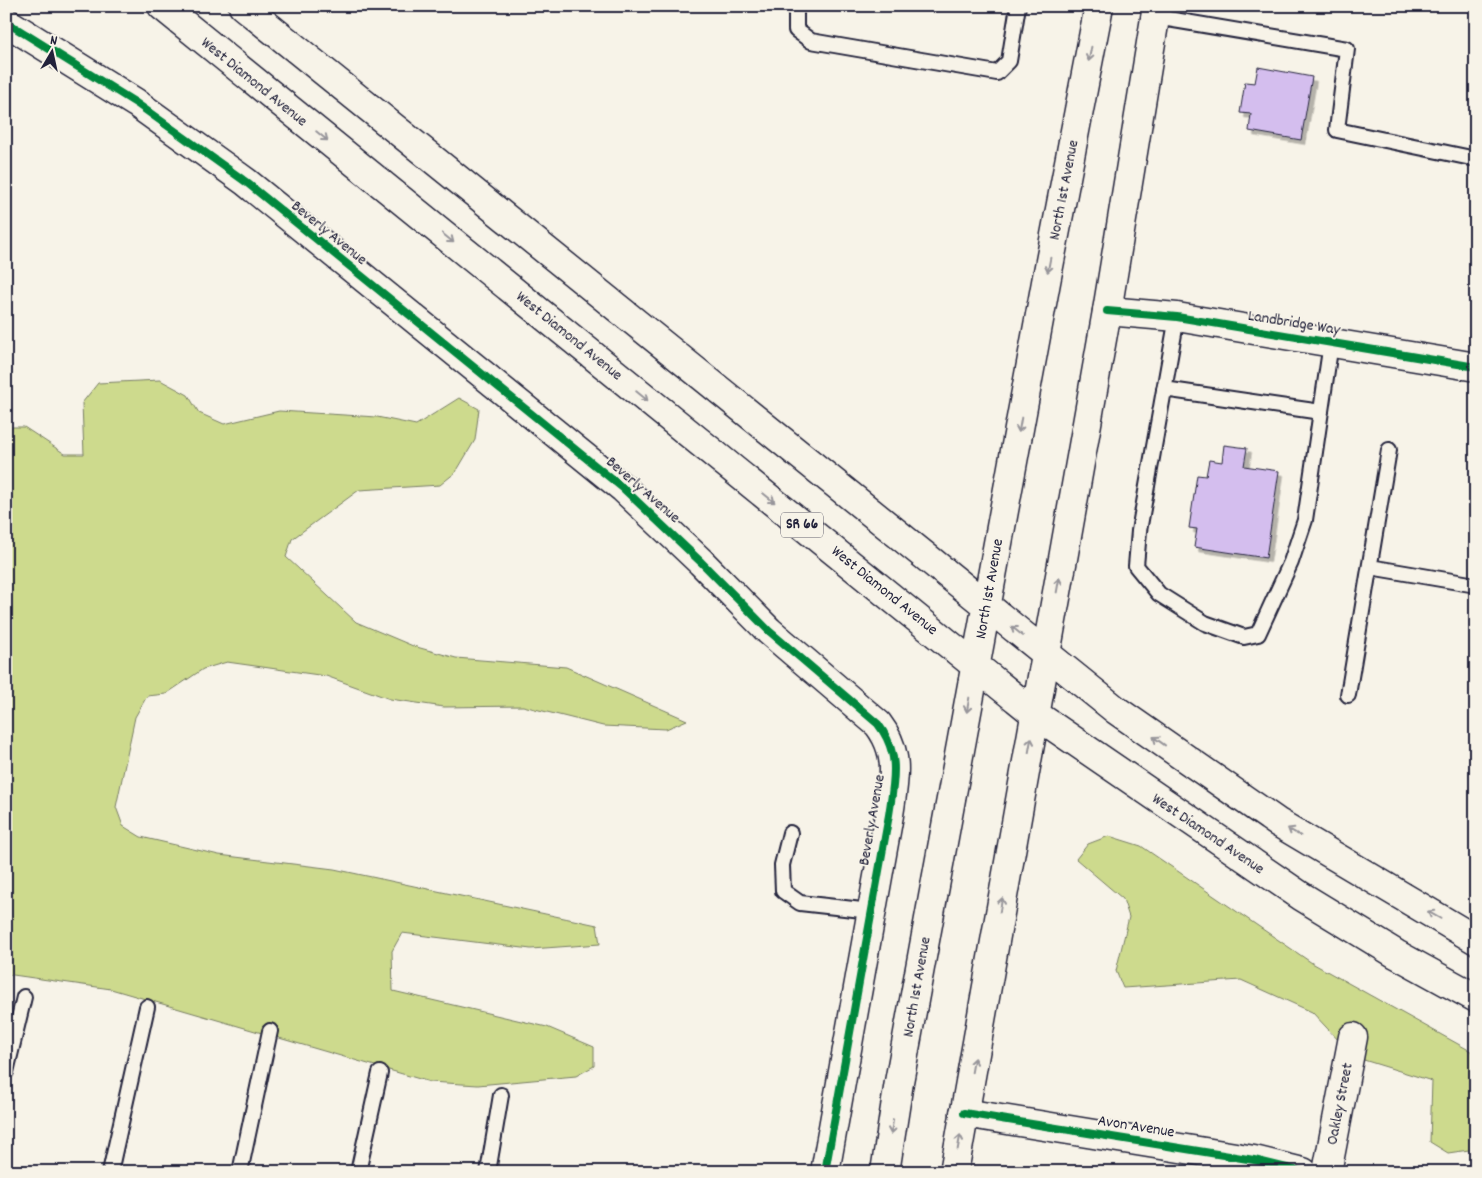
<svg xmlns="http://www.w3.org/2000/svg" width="1482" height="1178" viewBox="0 0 1482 1178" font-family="Dekko,sans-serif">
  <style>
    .green { fill: #cdda8d; stroke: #787e64 }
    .building { fill: #d4beee; stroke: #22223b; filter: url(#shadow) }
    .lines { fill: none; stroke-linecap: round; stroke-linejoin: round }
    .service-casing { stroke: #22223b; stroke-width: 18 }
    .minor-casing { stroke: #22223b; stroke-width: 31 }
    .primary-casing { stroke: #22223b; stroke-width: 31 }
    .service { stroke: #f7f3e8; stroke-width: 14 }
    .minor { stroke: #f7f3e8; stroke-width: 28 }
    .primary { stroke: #f7f3e8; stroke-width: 28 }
    .cycleway-casing { stroke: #f7f3e8; stroke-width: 11 }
    .cycleway { stroke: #00873e; stroke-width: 8 }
    .oneway { stroke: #97959a }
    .labels { text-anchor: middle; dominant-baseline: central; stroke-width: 4; stroke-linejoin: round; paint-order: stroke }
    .shield { fill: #f7f3e8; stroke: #62616f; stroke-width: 1 }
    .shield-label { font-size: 15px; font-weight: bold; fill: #22223b }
    .street-label { font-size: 16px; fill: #22223b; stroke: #f7f3e8 }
  </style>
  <defs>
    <filter id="shadow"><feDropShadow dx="4.5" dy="4.5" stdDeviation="0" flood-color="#0004"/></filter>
  </defs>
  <rect width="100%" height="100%" fill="#f7f3e8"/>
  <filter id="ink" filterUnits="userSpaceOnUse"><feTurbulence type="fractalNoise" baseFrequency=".02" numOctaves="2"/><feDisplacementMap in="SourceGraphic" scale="10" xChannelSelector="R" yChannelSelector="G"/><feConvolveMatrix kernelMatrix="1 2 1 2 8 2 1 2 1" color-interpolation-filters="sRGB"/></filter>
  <g filter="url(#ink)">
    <path class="green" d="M160,380L188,395L199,413L224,424L279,411L377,417L416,425L459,398L479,409L475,440L456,472L440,485L359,490L292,539L286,557L356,622L413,646L456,658L566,667L687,720L666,729L603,726L523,706L444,707L390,699L326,676L227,662L203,669L166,694L147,696L135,717L116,807L123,826L141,837L219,855L334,869L597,925L600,944L531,949L402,933L392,951L393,991L547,1027L594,1047V1066L576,1076L478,1085L430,1082L111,989L6,974V427H24L65,454H84L82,403L98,383Z
      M1109,836L1141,846L1312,963L1476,1054V1149L1448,1153L1430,1142L1432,1081L1354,1057L1312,1012L1241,980L1123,988L1116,971L1129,917L1123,899L1076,859L1088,844Z"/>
    <path class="building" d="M1258,67L1312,77L1301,140L1249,131L1251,114L1240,113L1245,82L1255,83Z
      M1224,445L1247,448L1244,466L1279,471L1266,558L1194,547L1197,529L1189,528L1197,475L1206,476L1209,460L1222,462Z"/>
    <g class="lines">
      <g class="service-casing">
        <path id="service" d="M796,6V30L811,41L997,73L1009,61L1018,6
          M1156,17L1347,49L1337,130L1476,159
          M1177,317L1139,531L1136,566L1159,594L1205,623L1244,637L1258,634L1291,562L1305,520L1331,343
          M1164,389L1321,412
          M1370,567L1476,585
          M1348,695L1389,450
          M790,833L782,865L783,891L800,903L871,911
          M6,1072L24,997
          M110,1172L147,1007
          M240,1172L270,1031
          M358,1172L380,1073
          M488,1172L501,1095"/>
      </g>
      <g class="minor-casing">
        <path id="minor" d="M6,22L136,103L246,182L624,489L701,562L769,631L878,724C901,754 894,780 889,815L825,1172
          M1107,311L1177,317L1476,367
          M964,1113L1254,1160L1303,1172
          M1327,1172L1353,1037"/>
      </g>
      <g class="primary-casing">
        <path id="primary" d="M162,6L1035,714L1301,896L1396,954L1476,998
          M243,6L1116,710L1277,822L1476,940
          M885,1172L899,1082L1046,282L1099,6
          M954,1172L1107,311L1157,6"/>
      </g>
      <use href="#service" class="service"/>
      <use href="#minor" class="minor"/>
      <use href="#primary" class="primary"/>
      <g class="cycleway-casing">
        <path id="cycleway" d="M6,22L136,103L246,182L624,489L701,562L769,631L878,724C901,754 894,780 889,815L825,1172
          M1107,311L1177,317L1476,367
          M964,1113L1254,1160L1303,1172"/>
      </g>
      <use href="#cycleway" class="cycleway"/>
    </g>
    <defs><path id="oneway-shaft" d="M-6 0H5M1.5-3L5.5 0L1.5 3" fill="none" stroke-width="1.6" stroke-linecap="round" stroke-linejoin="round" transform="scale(1.25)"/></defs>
    <g class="oneway">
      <use href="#oneway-shaft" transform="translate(1090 54) rotate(101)"/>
      <use href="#oneway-shaft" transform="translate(322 136) rotate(39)"/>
      <use href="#oneway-shaft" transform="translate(448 238) rotate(39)"/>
      <use href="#oneway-shaft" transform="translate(1049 265) rotate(101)"/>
      <use href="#oneway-shaft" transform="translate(642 396) rotate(39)"/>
      <use href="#oneway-shaft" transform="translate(1020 425) rotate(100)"/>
      <use href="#oneway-shaft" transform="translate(769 498) rotate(39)"/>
      <use href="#oneway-shaft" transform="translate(1058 585) rotate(-80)"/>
      <use href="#oneway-shaft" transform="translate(1017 631) rotate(-141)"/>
      <use href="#oneway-shaft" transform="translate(968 705) rotate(100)"/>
      <use href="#oneway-shaft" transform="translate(1159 741) rotate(-144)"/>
      <use href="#oneway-shaft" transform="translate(1030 745) rotate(-80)"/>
      <use href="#oneway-shaft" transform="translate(1294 832) rotate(-149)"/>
      <use href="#oneway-shaft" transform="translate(1001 905) rotate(-80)"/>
      <use href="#oneway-shaft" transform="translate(1434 915) rotate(-150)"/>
      <use href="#oneway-shaft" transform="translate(973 1065) rotate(-80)"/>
      <use href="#oneway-shaft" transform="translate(892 1127) rotate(99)"/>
      <use href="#oneway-shaft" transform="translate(959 1142) rotate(-80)"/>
    </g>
  </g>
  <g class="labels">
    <rect class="shield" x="781" y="512.5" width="42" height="25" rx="4"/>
    <g class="shield-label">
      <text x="802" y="525">SR 66</text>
    </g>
    <g class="street-label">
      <text transform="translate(254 82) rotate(39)">West Diamond Avenue</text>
      <text transform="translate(1064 190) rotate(-79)">North 1st Avenue</text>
      <text transform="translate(329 233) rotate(39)">Beverly Avenue</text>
      <text transform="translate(1294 323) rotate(9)">Landbridge Way</text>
      <text transform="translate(569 336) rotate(39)">West Diamond Avenue</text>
      <text transform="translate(643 490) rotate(41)">Beverly Avenue</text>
      <text transform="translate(990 589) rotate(-80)">North 1st Avenue</text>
      <text transform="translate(884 591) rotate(39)">West Diamond Avenue</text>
      <text transform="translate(872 820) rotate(-80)">Beverly Avenue</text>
      <text transform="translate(1208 834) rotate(34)">West Diamond Avenue</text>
      <text transform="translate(917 987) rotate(-80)">North 1st Avenue</text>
      <text transform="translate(1340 1104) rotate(-79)">Oakley Street</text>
      <text transform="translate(1136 1127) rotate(9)">Avon Avenue</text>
    </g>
  </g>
  <rect width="1482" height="1178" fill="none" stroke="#f7f3e8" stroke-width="25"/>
  <rect x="12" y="12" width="1457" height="1153" fill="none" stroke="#22223b" stroke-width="2" filter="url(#ink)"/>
  <g transform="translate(52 52) rotate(9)" stroke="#f7f3e8" stroke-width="4" paint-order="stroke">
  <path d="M0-4L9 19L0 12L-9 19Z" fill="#22223b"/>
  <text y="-8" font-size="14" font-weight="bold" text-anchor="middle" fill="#22223b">N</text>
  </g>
</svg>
